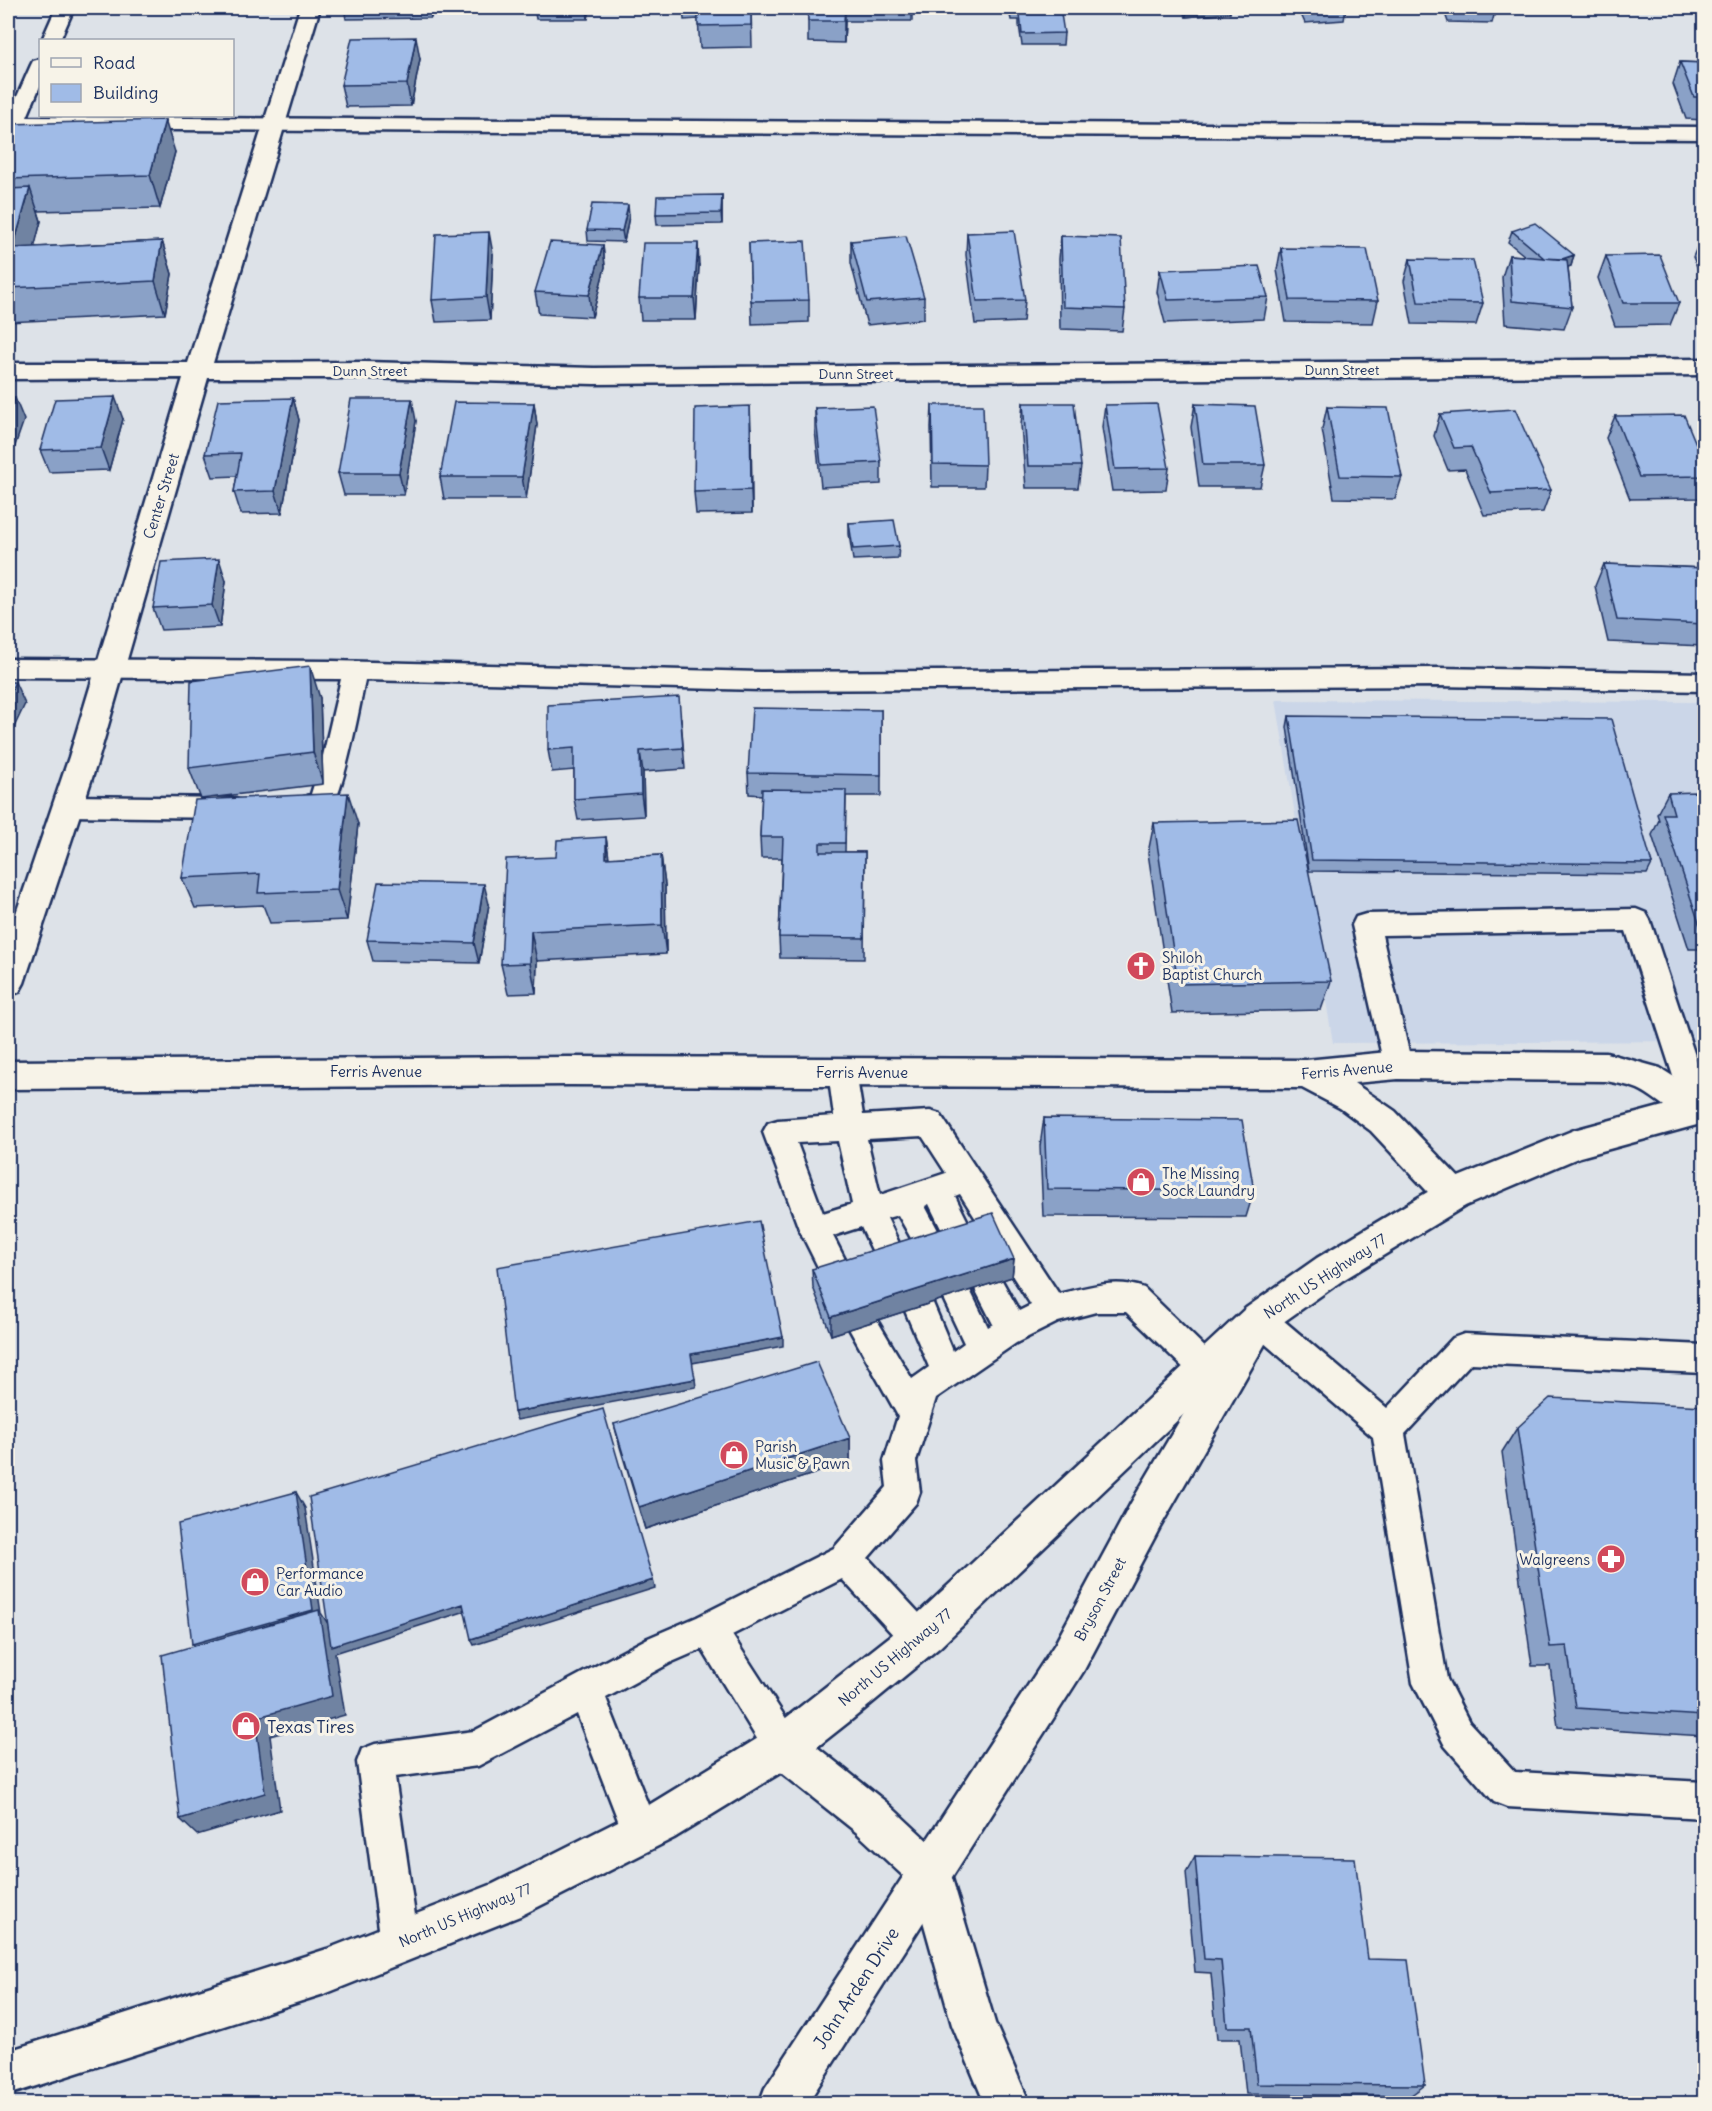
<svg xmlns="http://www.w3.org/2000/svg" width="1712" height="2111" viewBox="0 0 1712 2111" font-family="Delius,sans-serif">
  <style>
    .built { fill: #cbd6e8 }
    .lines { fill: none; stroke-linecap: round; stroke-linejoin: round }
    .lane-casing { stroke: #1b2f5e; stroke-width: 5 }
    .street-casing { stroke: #1b2f5e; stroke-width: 5 }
    .secondary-casing { stroke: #1b2f5e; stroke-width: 5 }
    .primary-casing { stroke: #1b2f5e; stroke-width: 5 }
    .lane { fill: #f7f3e8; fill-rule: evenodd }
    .street { fill: #f7f3e8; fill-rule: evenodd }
    .secondary { fill: #f7f3e8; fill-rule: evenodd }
    .primary { fill: #f7f3e8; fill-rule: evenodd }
    .wall { fill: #8aa1c7; stroke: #1b2f5e; stroke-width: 1.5 }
    .shaded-wall { fill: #7083a2; stroke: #1b2f5e; stroke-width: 1.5 }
    .building { fill: #a0bbe7; stroke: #1b2f5e; stroke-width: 1.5 }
    .labels { text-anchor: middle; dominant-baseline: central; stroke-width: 6; stroke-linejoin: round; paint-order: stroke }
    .far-street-label { font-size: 14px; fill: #1b2f5e; stroke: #f7f3e8 }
    .street-label { font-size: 15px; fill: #1b2f5e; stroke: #f7f3e8 }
    .poi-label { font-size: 15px; fill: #1b2f5e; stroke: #f7f3e8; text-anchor: start }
    .near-poi-label { font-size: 18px; fill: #1b2f5e; stroke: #f7f3e8; text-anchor: start }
    .near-street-label { font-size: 18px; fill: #1b2f5e; stroke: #f7f3e8 }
  </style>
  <rect width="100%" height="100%" fill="#dde2e8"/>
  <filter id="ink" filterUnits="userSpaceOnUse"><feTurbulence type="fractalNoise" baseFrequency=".0167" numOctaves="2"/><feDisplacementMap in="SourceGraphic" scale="12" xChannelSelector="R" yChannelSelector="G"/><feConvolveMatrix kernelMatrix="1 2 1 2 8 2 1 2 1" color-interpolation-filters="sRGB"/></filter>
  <g filter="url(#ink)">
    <path class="built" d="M1276,700L1704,702V1041L1333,1043Z"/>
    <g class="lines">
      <g class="lane-casing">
        <path id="lane" d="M56,8H74L60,40H42Z
          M40,59V86L27,117L1704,127V139L8,129V117L31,65L33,61Z
          M8,659L333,661L760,672L1438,668L1704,673V691L1438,686L760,690L365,680C361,700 343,797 331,807C319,818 297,820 282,816L278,809L282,802L299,799L311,794L323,756L341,679L8,677Z
          M67,796L233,798L242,801L246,808L242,815L233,818L67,816L58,813L54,806L58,799Z
          M1636,909L1646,913L1650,920L1704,1083V1120L1699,1122L1689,1119L1684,1110L1626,931L1382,935L1412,1065L1408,1073L1398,1077L1388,1073L1384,1065L1352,925L1356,917L1366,914Z
          M842,1060L852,1064L856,1072L863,1115L930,1111L940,1114L1059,1294C1087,1287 1116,1278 1144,1288L1217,1359L1222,1369L1217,1379L1206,1383L1195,1379L1126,1312H1096L1058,1322L1016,1343L936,1398L916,1461L920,1492L916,1503L868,1558L932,1627L937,1639L932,1651L920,1656L908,1651L842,1579L732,1635L796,1734L801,1747L796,1760L783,1765L770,1760L702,1649L672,1662L606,1698L659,1833L654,1846L641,1851L628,1846L577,1714L478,1766L395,1777L419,1943L413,1956L400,1962L387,1956L381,1943L357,1762L362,1749L375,1744L474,1731L648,1638L697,1617L834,1548L887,1487L884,1461L898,1416L847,1325L852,1315L863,1311L874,1315L912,1379L929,1367L903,1306L908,1296L919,1292L930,1296L953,1351L964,1343L941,1294L945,1284L956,1280L967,1284L988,1327L993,1324L973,1285L977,1275L988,1271L999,1275L1019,1311L1031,1305L960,1194L955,1196L977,1240L973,1249L962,1253L951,1249L929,1204L925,1206L948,1249L944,1258L933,1262L922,1258L898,1215L887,1218L908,1262L904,1271L893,1275L882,1271L861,1227L833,1236L855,1279L851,1289L840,1293L829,1289L799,1229L763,1132L768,1123L778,1120L834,1116L828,1072L832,1064ZM922,1136L946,1173L880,1195L867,1139ZM838,1141L852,1204L823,1213L797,1143Z
          M1259,1305L1270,1309L1387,1408L1453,1338L1464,1334L1704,1345V1373L1471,1363L1405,1434L1447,1679L1469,1722L1515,1772L1704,1782V1818L1507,1807L1494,1802L1445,1746L1413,1683L1373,1437L1248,1329L1243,1319L1248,1309Z"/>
      </g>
      <g class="street-casing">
        <path id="street" d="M300,8H320L213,363L365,362L594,368L1704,359V375L594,384L365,378H208L99,757L24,983L19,992L8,996V937L69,757L183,378L8,379V363H188Z
          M1398,1051L1606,1053L1660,1068L1704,1096V1122C1686,1128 1655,1096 1638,1089C1628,1085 1616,1083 1606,1081L1398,1079L1354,1083L1395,1111L1465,1184L1470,1195L1465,1206L1453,1210L1441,1206L1371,1131L1340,1108L1302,1088L569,1085L8,1089V1061L569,1057L1306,1060Z
          M783,1726L798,1732L886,1802L946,1858L995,2023L1030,2104H985L952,2025L913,1885L856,1832L768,1762L762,1747L768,1732Z"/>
      </g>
      <g class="secondary-casing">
        <path id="secondary" d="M1252,1316L1265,1320L1270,1332L1265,1344L1159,1529L1083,1672L807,2104H759L765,2088L1055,1644L1131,1503L1239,1320Z"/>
      </g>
      <g class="primary-casing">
        <path id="primary" d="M1704,1095V1123L1580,1157L1465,1206L1343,1280L1272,1330L940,1647L850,1721L798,1762L674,1838L520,1916L327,1993L8,2095V2051L327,1949L493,1884L644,1808L768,1732L912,1619L1246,1308L1317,1258L1441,1184L1574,1130Z"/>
      </g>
      <use href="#lane" class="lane"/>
      <use href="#street" class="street"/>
      <use href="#secondary" class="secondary"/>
      <use href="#primary" class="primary"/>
    </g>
    <path class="wall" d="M344,8H433L431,18L346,19Z
      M534,8H590L588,19H536Z
      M683,8H751L752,47L700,48L698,19L684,20Z
      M808,8H912V21H845L844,43L808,42Z
      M970,8H1058L1057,14L1064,33L1063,45H1022L1019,25V20H1011L1009,10L971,11Z
      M1180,8H1230V13L1186,17Z
      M1298,8H1346L1344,20L1305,23Z
      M1443,8H1496L1492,23L1448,22Z
      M420,59L411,106L346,107L341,85Z
      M1680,62L1704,63V120L1686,119L1673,84Z
      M8,124L175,152L160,208L38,211L41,221L34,247L162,241L172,274L165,314L8,322Z
      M722,195V224L657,225L656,214Z
      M629,216L624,242L588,241L587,230Z
      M1512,231L1574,255L1571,266L1568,267L1572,307L1564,329L1505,324L1502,277L1509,255L1525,256L1508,242Z
      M967,233L1025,300L1023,322L975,324L966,255Z
      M1702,235H1704V283L1693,257Z
      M1061,236L1125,309L1122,331L1060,329L1059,259Z
      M851,241L924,297V319L867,325L851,263Z
      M749,243L809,300V322L752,324Z
      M603,245L605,267L592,317L539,314L535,292Z
      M1281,248L1378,301L1373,323L1286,322L1277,270Z
      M493,254L490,320L436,322L432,300Z
      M1606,256L1679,303L1670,325L1615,326L1598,278Z
      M1410,259L1483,303L1476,325L1412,324L1404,281Z
      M699,265L696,320H641L639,298Z
      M1160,270L1268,297L1264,319L1165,323L1157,292Z
      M293,398L299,420L282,513L241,514L234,492L237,476L213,477L205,454Z
      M534,403L537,425L526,499H444L440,477Z
      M1023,403L1081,466L1078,488H1026L1021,425Z
      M1195,404L1265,465L1260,487H1199L1191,427Z
      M932,405L985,465L984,487H932L931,427Z
      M1105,405L1169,468L1166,490L1112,491L1102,427Z
      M1327,407L1402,477L1395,499L1334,498L1322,429Z
      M815,408L881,462V484L821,487L815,430Z
      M1440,414L1551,490L1543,512L1484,515L1465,469L1448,470L1434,436Z
      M1615,416L1704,463V488L1700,498L1630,499L1606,438Z
      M123,419L109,470L49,472L40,450Z
      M416,421L404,495H344L338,473Z
      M751,429L752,513L696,514L694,492Z
      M849,523L899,546L898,558L853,560L849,534Z
      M1604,564L1704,568V646L1608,642L1595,586Z
      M226,581L220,627L161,630L153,608Z
      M320,698L323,784L201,799L189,768Z
      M881,710V796H846L845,852H865L864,959L780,958L779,937L782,858H761L760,837L762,795L749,794L748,773Z
      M1289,716L1652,864L1647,874L1309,871L1287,727Z
      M681,718L685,769L643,772L644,816L578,820L574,799V770L552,772L548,750Z
      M1668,793L1703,812H1704V949H1689L1652,835L1659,820L1657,814Z
      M1154,823L1331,981L1321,1010L1172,1013L1148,853Z
      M358,824L347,920L270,923L263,905L195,908L182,878Z
      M606,837L609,858L661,855L665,885L666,954L537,961L536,993L508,994L501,964L556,857Z
      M489,904L479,963L373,961L367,940Z
      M1044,1118L1254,1191L1246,1217L1043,1216L1040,1146Z
      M1014,1259L1012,1277L831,1335L813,1287L812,1269Z
      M1704,1406V1736L1558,1727L1550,1666H1532L1502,1452L1517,1428Z
      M614,1424L850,1438V1462L645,1529L620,1447Z
      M1195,1856L1368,1959L1425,2085L1410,2096L1246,2094L1240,2039H1217L1211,1973L1195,1972L1186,1872Z"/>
    <path class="shaded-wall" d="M429,8H433L431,18Z
      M587,8H590L588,19Z
      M845,8V21L844,43V21Z
      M1187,8H1230V13L1186,17Z
      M416,37L420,59L411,106L407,84Z
      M165,120L175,152L160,208L150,175Z
      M30,188L41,221L26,281L13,248Z
      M722,195V224L721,213Z
      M628,205L629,216L624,242L622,231Z
      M489,232L493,254L490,320L486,297Z
      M162,241L172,274L165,314L155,281Z
      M698,243L699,265L696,320L694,298Z
      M603,245L605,267L592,317L589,295Z
      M1574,255L1571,266L1547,274L1551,263Z
      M115,397L123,419L109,470L101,448Z
      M15,398L24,420L8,466V418Z
      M293,398L299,420L282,513L275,491Z
      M412,399L416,421L404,495L399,473Z
      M534,403L537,425L526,499L522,477Z
      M750,406L751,429L752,513L751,490Z
      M219,559L226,581L220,627L212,605Z
      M310,666L320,698L323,784L313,752Z
      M15,682L25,704L8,740V697Z
      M640,751L643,772L644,816L641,794Z
      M348,793L358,824L347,920L337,890Z
      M606,837L610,867L606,858Z
      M661,855L665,885L666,954L662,925Z
      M484,884L489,904L479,963L474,943Z
      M531,931L537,961L536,993L530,963Z
      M1014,1259L1012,1277L831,1335V1317Z
      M783,1337V1346L692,1363L691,1354Z
      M695,1379L696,1387L517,1420L514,1412Z
      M850,1438V1462L645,1529L639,1507Z
      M296,1492L305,1508L321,1613L332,1630L463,1604L466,1611L335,1653L345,1715L270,1736L280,1810L197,1835L180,1819L203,1657L192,1644Z
      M653,1580L655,1588L474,1645L471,1639Z"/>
    <path class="building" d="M698,8H751V25L698,26Z
      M808,8H845L844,21H808Z
      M1020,14H1061L1064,33L1022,34Z
      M416,37L407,84L341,85L352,38Z
      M1680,62L1704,63V97H1694Z
      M165,120L150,175L8,179V124Z
      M30,188L13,248L162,241L155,281L8,288V189Z
      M722,195L721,213L656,214L657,196Z
      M592,204L628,205L622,231L587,230Z
      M1535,223L1574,255L1562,259L1544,258L1512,231Z
      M1014,231L1025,300L977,301L967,233Z
      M489,232L486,297L432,300L436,234Z
      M906,236L924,297L867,302L851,241Z
      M1061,236L1121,238L1125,309L1063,307Z
      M805,241L809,300L751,301L749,243Z
      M550,242L603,245L589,295L535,292Z
      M643,243H698L694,298H639Z
      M1281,248L1367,249L1378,301L1290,300Z
      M1509,255L1567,260L1572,307L1512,301Z
      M1660,255L1679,303H1623L1606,256Z
      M1410,259L1473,260L1483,303L1418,302Z
      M1259,266L1268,297L1168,300L1160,270Z
      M115,397L101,448L40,450L55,399Z
      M8,398H15L8,418Z
      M293,398L275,491L234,492L241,453L205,454L218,400Z
      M351,399H412L399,473H338Z
      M454,402L534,403L522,477H440Z
      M1023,403H1074L1081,466H1028Z
      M1157,404L1169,468L1115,469L1105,405Z
      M1195,404L1255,406L1265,465H1203Z
      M932,405H983L985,465L933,464Z
      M750,406L751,490L694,492L695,408Z
      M873,406L881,462L821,465L815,408Z
      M1327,407L1388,408L1402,477L1340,476Z
      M1515,409L1551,490L1491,493L1471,447L1454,448L1440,414Z
      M1684,415L1704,463V476L1639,477L1615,416Z
      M894,520L899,546L853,549L849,523Z
      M219,559L212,605L153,608L161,562Z
      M1604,564L1704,568V624L1617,620Z
      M310,666L313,752L189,768L191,681Z
      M8,682H15L8,697Z
      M679,697L683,748L640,751L641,794L574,799V748L548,750V705Z
      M752,708L881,710V775L748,773Z
      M1289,716L1611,719L1652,864L1312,860Z
      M762,789L846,790L845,843H820V852H865L864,938L779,937L783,837H760Z
      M1696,792L1703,812H1704V929H1701L1663,814H1674L1668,793Z
      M348,793L337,890L258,893L260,874L182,878L195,800Z
      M1298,820L1331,981L1178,984L1154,823Z
      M606,837V858L661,855L662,925L531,931L530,963L501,964L506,859L556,857L557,840Z
      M378,882L484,884L474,943L367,940Z
      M1044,1118L1242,1120L1254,1191L1047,1189Z
      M993,1213L1014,1259L831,1317L812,1269Z
      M759,1221L783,1337L691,1354L695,1379L514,1412L497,1267Z
      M817,1362L850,1438L639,1507L614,1424Z
      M1550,1398L1704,1406V1716L1576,1708L1567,1646L1550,1647L1517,1428Z
      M603,1409L653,1580L471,1639L463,1604L331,1646L309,1497Z
      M296,1492L313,1610L192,1644L178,1524Z
      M319,1610L332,1696L255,1718L265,1793L180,1819L162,1655Z
      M1195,1856L1355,1858L1368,1959L1408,1960L1425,2085L1257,2084L1251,2027H1227L1221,1960L1204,1959Z"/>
  </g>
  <defs>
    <g id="church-disc" transform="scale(1.5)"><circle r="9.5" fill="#d1495b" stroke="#f7f3e8"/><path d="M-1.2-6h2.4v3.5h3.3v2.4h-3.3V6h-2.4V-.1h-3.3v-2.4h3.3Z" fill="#fff"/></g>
    <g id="shop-disc" transform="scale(1.5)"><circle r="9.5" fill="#d1495b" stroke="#f7f3e8"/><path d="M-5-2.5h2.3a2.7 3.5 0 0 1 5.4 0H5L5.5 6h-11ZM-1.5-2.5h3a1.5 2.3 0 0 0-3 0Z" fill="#fff"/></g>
    <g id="pharmacy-disc" transform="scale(1.5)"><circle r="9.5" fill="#d1495b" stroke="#f7f3e8"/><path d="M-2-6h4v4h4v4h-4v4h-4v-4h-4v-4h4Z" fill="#fff"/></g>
  </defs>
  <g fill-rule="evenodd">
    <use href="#church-disc" x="1141" y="966"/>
    <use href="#shop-disc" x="1141" y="1182"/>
    <use href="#shop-disc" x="734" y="1455"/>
    <use href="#pharmacy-disc" x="1611" y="1559"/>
    <use href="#shop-disc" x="255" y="1582"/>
    <use href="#shop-disc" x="246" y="1726"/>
  </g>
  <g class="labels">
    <g class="far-street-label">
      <text x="1342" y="370">Dunn Street</text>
      <text x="370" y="371">Dunn Street</text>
      <text x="856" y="374">Dunn Street</text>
    </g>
    <g class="street-label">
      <text transform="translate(161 496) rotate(-73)">Center Street</text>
      <text transform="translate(1347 1070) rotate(-5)">Ferris Avenue</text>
      <text x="376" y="1071">Ferris Avenue</text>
      <text x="862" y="1072">Ferris Avenue</text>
      <text transform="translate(1325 1276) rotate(-33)">North US Highway 77</text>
      <text transform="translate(1100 1599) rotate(-62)">Bryson Street</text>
      <text transform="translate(895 1657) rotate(-40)">North US Highway 77</text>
      <text transform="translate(465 1915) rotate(-23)">North US Highway 77</text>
    </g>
    <g class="poi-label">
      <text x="1162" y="957">Shiloh<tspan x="1162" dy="17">Baptist Church</tspan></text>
      <text x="1162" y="1173">The Missing<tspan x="1162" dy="17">Sock Laundry</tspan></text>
      <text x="755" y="1446">Parish<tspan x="755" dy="17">Music &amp; Pawn</tspan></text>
      <text x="1590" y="1559" text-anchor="end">Walgreens</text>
      <text x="276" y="1573">Performance<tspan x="276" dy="17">Car Audio</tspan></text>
    </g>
    <g class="near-poi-label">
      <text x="267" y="1726">Texas Tires</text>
    </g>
    <g class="near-street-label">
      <text transform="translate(856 1988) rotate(-57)">John Arden Drive</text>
    </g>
  </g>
  <rect width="1712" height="2111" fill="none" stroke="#f7f3e8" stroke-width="30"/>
  <rect x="15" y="15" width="1682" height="2081" fill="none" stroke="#1b2f5e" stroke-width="2" filter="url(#ink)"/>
  <rect x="39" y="39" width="195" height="78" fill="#f7f3e8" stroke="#9fa5b1" stroke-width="1.5"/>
  <rect x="51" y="58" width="30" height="9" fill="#f7f3e8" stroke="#9fa5b1" stroke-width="1.5"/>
  <text x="93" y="69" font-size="18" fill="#1b2f5e">Road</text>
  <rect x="51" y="84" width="30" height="18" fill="#a0bbe7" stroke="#9fa5b1" stroke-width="1.5"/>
  <text x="93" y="99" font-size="18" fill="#1b2f5e">Building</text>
</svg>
